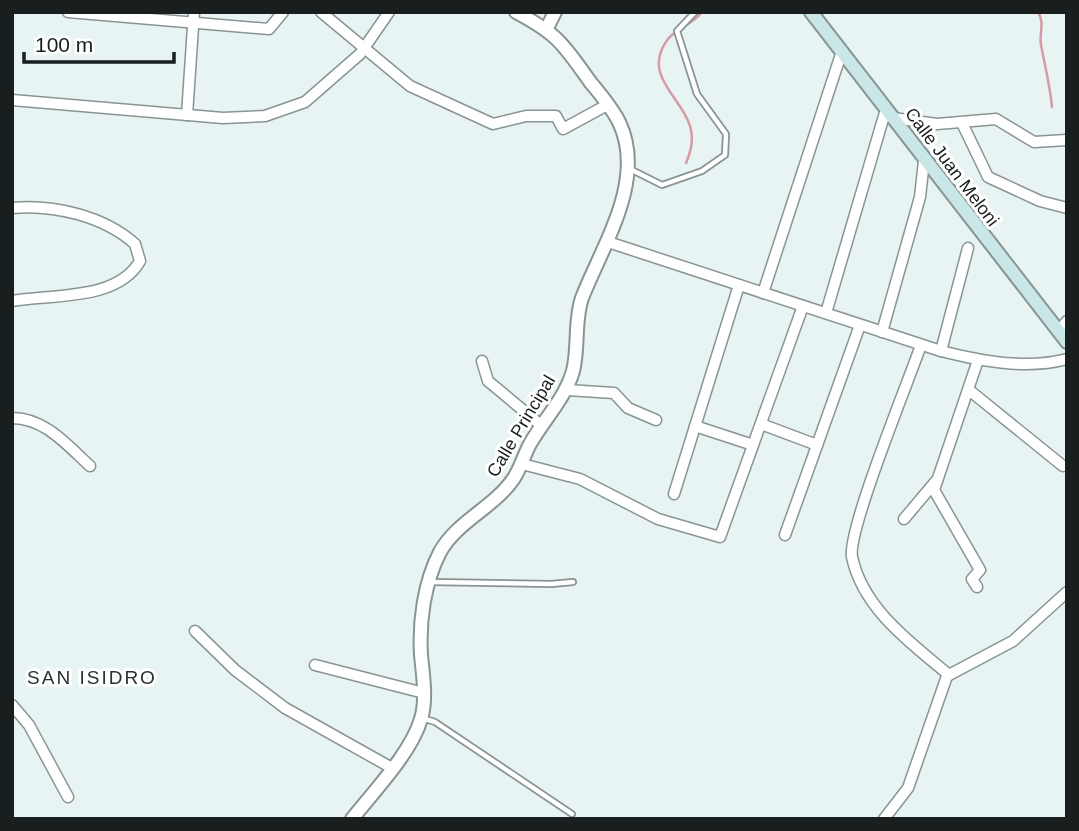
<svg xmlns="http://www.w3.org/2000/svg" width="1079" height="831" font-family="Arial,sans-serif">
  <rect width="100%" height="100%" fill="#e7f4f3"/>
  <g fill="none" stroke-linecap="round" stroke-linejoin="round">
    <!-- stream -->
    <g stroke="#d59ba6" stroke-width="2.5">
      <path d="M1038,12C1045,23 1039,33 1041,45C1045,66 1050,86 1052,107"/>
      <path d="M686,163C691,151 694,140 690,126C681,96 641,75 668,39C677,28 693,24 702,12"/>
    </g>
    <defs>
      <g id="service">
        <path d="M630,169L662,185L702,171L725,155L726,134L697,94L677,31L695,12"/>
        <path d="M430,582L551,584L573,582"/>
        <path d="M422,718L435,722L572,814"/>
      </g>
      <g id="minor">
        <path d="M68,12L269,29L283,12"/>
        <path d="M321,12L410,86L493,124L526,116H556L563,129L607,105"/>
        <path d="M12,100L223,118L265,116L305,102L360,54L389,12"/>
        <path d="M187,115L194,12"/>
        <path d="M893,118L937,124L996,119L1034,142L1067,140"/>
        <path d="M962,123L988,177L1040,201L1067,208"/>
        <path d="M12,208C53,204 104,216 135,244L140,261C117,301 53,294 12,301"/>
        <path d="M608,242L941,351C981,361 1026,370 1067,359"/>
        <path d="M763,293L842,51"/>
        <path d="M826,313L886,109"/>
        <path d="M1058,331L1067,321"/>
        <path d="M882,332L920,197L924,161"/>
        <path d="M921,345C909,380 847,531 852,557C863,609 911,643 949,675"/>
        <path d="M941,351L968,248"/>
        <path d="M482,361L488,381L542,426"/>
        <path d="M567,390L614,393L628,408L656,420"/>
        <path d="M969,390L1063,466"/>
        <path d="M12,418C45,418 67,445 90,466"/>
        <path d="M761,424L817,445"/>
        <path d="M695,426L753,445"/>
        <path d="M522,464L580,479L658,519L720,537L803,306"/>
        <path d="M674,494L739,285"/>
        <path d="M904,519L936,481"/>
        <path d="M785,535L860,325"/>
        <path d="M977,587L972,579L980,570L934,490L978,360"/>
        <path d="M195,631L235,670L285,708L392,768"/>
        <path d="M315,665L424,693"/>
        <path d="M12,705L29,725L68,797"/>
        <path d="M884,819L908,788L947,676L1013,641L1067,592"/>
      </g>
      <g id="tertiary">
        <path d="M547,28L555,12"/>
        <path d="M352,819C374,791 411,753 421,719C427,699 423,676 421,655C419,622 424,583 440,552C457,521 495,507 514,478C521,467 524,455 530,444C544,419 565,399 573,371C579,348 574,321 582,298C602,246 647,180 619,122C612,108 601,95 591,83C563,44 559,35 516,12"/>
      </g>
      <path id="secondary" d="M811,12L1067,342"/>
    </defs>
    <!-- service casing -->
    <use href="#service" stroke="#899494" stroke-width="8"/>
    <!-- minor casing -->
    <use href="#minor" stroke="#899494" stroke-width="13"/>
    <!-- tertiary casing -->
    <use href="#tertiary" stroke="#899494" stroke-width="16"/>
    <!-- secondary casing -->
    <use href="#secondary" stroke="#899494" stroke-width="16"/>
    <!-- service -->
    <use href="#service" stroke="#fff" stroke-width="4.5"/>
    <!-- minor -->
    <use href="#minor" stroke="#fff" stroke-width="10"/>
    <!-- tertiary -->
    <use href="#tertiary" stroke="#fff" stroke-width="12"/>
    <!-- secondary -->
    <use href="#secondary" stroke="#cae7e7" stroke-width="12"/>
  </g>
  <g text-anchor="middle" stroke-width="6" stroke-linejoin="round" paint-order="stroke">
    <!-- street labels -->
    <g font-size="18" fill="#191e1e" stroke="#fff">
      <text transform="translate(952 167) rotate(53)" y="6">Calle Juan Meloni</text>
      <text transform="translate(521 426) rotate(-59)" y="6">Calle Principal</text>
    </g>
    <!-- neighbourhood labels -->
    <g font-size="19" letter-spacing="2" fill="#283231" stroke="#fff">
      <text x="92" y="684">SAN ISIDRO</text>
    </g>
  </g>
  <!-- border -->
  <rect width="1079" height="831" fill="none" stroke="#191e1e" stroke-width="28"/>
  <!-- scale -->
  <path d="M24 52v10h150v-10" fill="none" stroke="#191e1e" stroke-width="3.5"/>
  <text x="35" y="52" font-size="21" fill="#191e1e" stroke="#ffffff" stroke-width="5" paint-order="stroke">100 m</text>
</svg>
